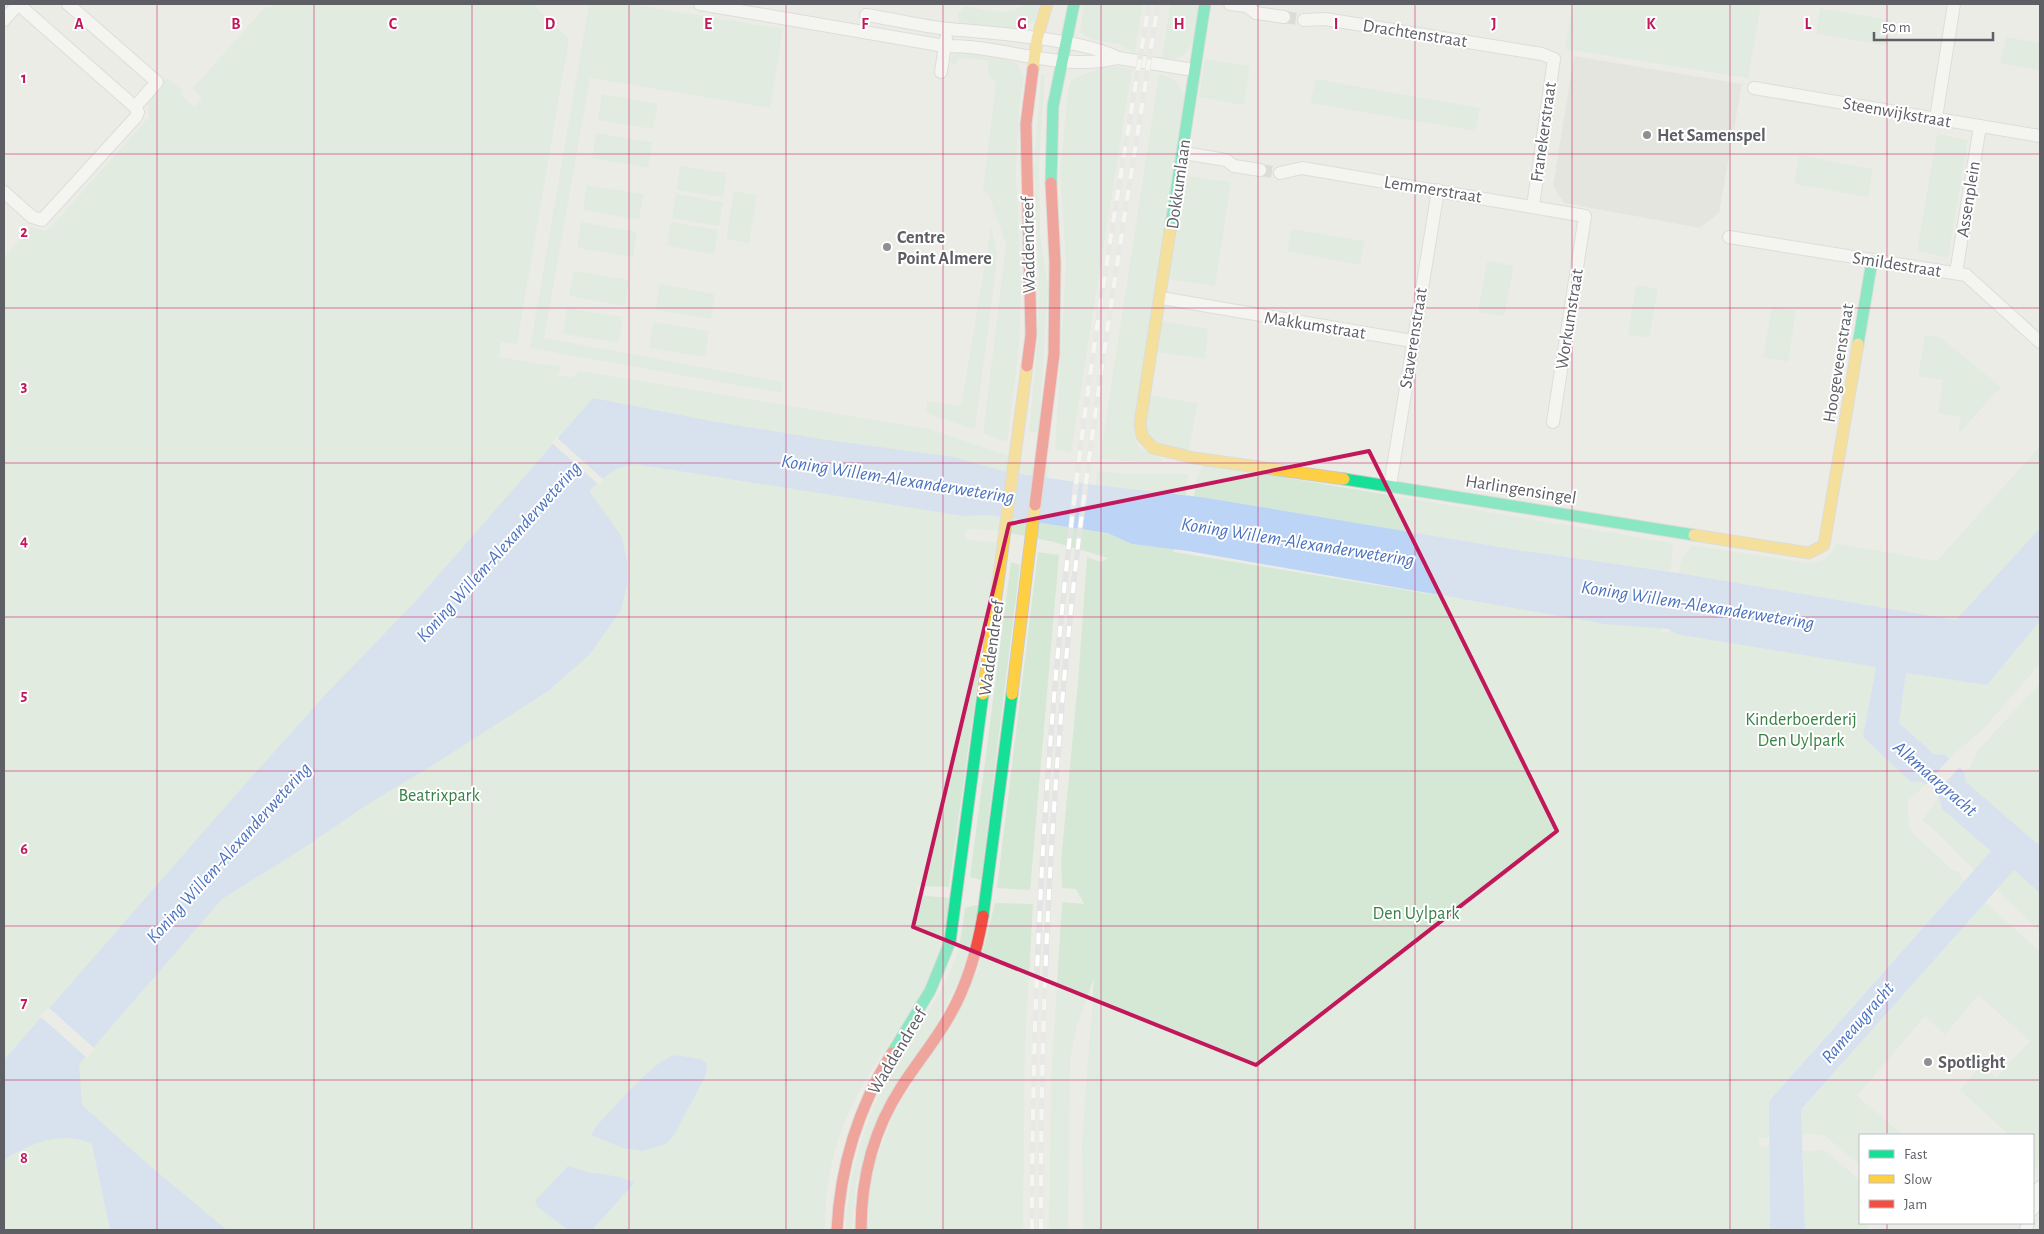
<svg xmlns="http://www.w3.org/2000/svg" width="2044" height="1234" font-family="'Alegreya Sans',sans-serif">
  <rect width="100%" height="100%" fill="#ecece7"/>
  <!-- education -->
  <path fill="#dcdcd5" d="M1574,56L1742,84L1719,213L1700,228L1564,203L1553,186Z"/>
  <!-- green -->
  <g fill="#d5e8d5">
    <path d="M274,4H533L569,39L517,344L501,342L499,357L563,367L557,375L572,378L579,371L930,429L1030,463L1049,465L1048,477L1003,471L968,516L988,515L1081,529L1107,533L1132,544L1174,549V552L1612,624L1661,628V632L1668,633L1669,629L1876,667L1922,782L1926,785L1908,800L1909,829L1952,870L1958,871L1964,881L1769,1100L1770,1137L1759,1138L1760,1147L1769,1146L1770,1230H1083L1082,1142L1094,978L1077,1025L1070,1061L1068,1230H1049L1051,1081L1062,902L1084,904L1076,889L1062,888L1061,861L1078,682L1087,557L1101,562L1108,558L1054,542L995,530L967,529L965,540L997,542L949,887L917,886L916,895L951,898C947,921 943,946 935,968C926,992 902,1024 887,1046C846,1107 825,1156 825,1230H4V258L31,226L43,231L51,227L149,117L147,101L166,78L183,90L180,94L195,107L202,98L192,89L267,5L270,8Z"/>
    <path d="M589,4H630L783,29L770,108L590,78L544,338L783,382L781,393L530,348Z"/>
    <path d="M1025,4H1039C1038,8 1037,15 1035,19C1025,37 976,26 959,24L958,13L966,6C985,9 1009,18 1025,4Z"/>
    <path d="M1084,4H1143L1135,53L1119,44L1093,40L1080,32Z"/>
    <path d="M1170,4H1201C1196,27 1196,65 1162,59Z"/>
    <path d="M1573,4H1761L1748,78L1565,49Z"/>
    <path d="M1820,8L1892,20L1888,46L1816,34Z"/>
    <path d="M2006,37L2040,43V71L2000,63Z"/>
    <path d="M963,52L992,55L1017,63L1024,77L1019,107L1016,170L1021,288L1019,346L1007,443L983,433L1006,245L989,195L983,191L996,83L988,74V60L958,58L954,67L950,59L954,54Z"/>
    <path d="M1205,59L1250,66L1244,105L1199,97Z"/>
    <path d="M1108,66L1132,69L1071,452L1055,450L1066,264L1060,173L1068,89L1072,79Z"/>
    <path d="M1041,74L1045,75L1039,167L1040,233L1048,286L1039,432H1029L1038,336L1039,280L1034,171Z"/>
    <path d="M1159,74C1173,77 1181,83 1184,97L1135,438L1140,448L1163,459L1159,462L1121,461L1100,458Z"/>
    <path d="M1316,79L1480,108L1475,131L1310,103Z"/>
    <path d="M602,94L658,104L653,129L598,120Z"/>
    <path d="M596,133L652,142L648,168L592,158Z"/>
    <path d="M1937,134L1968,140L1948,258L1917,251Z"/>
    <path d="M1799,155L1873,169L1868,197L1794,184Z"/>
    <path d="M680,166L727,173L723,197L676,190Z"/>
    <path d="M1186,176L1231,182L1215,286L1168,279Z"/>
    <path d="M587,185L643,194L639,220L583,210Z"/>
    <path d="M734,191L757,195L749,243L726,239Z"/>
    <path d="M676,194L723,202L719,226L672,218Z"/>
    <path d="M581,222L637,232L633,257L577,248Z"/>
    <path d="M671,222L718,230L714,254L667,246Z"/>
    <path d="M991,226L997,252L995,276L975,430L926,413L927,401L961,406Z"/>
    <path d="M1292,229L1365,241L1360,265L1287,251Z"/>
    <path d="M1487,261L1514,266L1504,316L1478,312Z"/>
    <path d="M574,271L629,280L625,306L569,296Z"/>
    <path d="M660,284L715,294L711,319L655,310Z"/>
    <path d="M1636,285L1658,289L1649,338L1628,335Z"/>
    <path d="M1772,307L1796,310L1788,362L1763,357Z"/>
    <path d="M567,308L623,317L619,343L563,334Z"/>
    <path d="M1162,321L1208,329L1205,359L1156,352Z"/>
    <path d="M653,322L709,331L705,357L649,348Z"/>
    <path d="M1925,335L1940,337L2001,387L1958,434L1961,417L1938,413L1943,380L1918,376Z"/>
    <path d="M1149,395L1198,403L1188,453L1157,445L1145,428Z"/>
    <path d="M2040,446V528L1956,620L1679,573L1682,558L1692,545L1808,563C1822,561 1832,559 1835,543L1937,561Z"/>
    <path d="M1204,464L1673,543L1671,570L1669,571L1518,550L1194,496L1196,479Z"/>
    <path d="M1097,471L1128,474H1187L1188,477L1186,495L1096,485Z"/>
    <path d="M1038,552L1059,555L1030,890L997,888Z"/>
    <path d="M1011,562L1020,565L981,880L970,877Z"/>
    <path d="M2040,621V664L1984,728L1949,759L1945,755L1934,754L1899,723L1906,673L1987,685Z"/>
    <path d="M2040,683V846L1966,782L1964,771L1970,767L1977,751Z"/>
    <path d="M1939,797L1942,809L1992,851L1974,870L1940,835L1922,820Z"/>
    <path d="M2014,870L2040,893V932L1996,889Z"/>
    <path d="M1985,902L2040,952V1151L2036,1170L2033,1171V1135H2009L1960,1090L1981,1065L1996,1078L2030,1041L1978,995L1945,1035L1925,1016L1857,1096L1903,1135H1860V1165L1824,1135L1801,1134V1111Z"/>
    <path d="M995,903L1033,904L1025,1047L1023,1230H867L871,1174L893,1115L978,971Z"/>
    <path d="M976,905L980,908L960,978L856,1183L852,1230H846C848,1167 868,1110 900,1055C919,1022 944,993 956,956C961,941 963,924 965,908Z"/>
    <path d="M1824,1150L1860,1180V1223H1867V1227L1870,1230H1805L1803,1151Z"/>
  </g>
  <!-- water -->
  <g fill="#bcd5f6">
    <path d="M593,398L711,421L827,440L953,457L1003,471L1096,485L1201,497L1518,550L1679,573L1956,620L2040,528V621L1987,685L1906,673L1899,723L1934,754L1945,755L1964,771L1966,782L2040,846V893L2014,870L1801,1110L1805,1230H1770L1769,1101L1991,851L1942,809L1939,797L1926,785L1922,782L1910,781L1863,737L1876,667L1676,634L1669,629L1605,624L1188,551L1132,544L1107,533L1081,529L988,515L964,516L635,464C614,467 604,477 589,491L622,537L627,562V585L621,610L589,655L548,691L436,763L371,802L299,851L222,899L79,1064L82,1105L151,1167L227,1230H110L92,1144C63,1130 30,1143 4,1160V1060L240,790L326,694L415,602Z"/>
    <path d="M674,1055L700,1059L707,1064L706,1075L674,1135L666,1144L643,1151L623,1148L591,1135L597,1125C618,1105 648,1065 674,1055Z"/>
    <path d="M568,1166L587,1172L620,1177L634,1183L592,1230H568L538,1207L535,1201Z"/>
  </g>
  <!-- pier -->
  <g fill="#ecece7">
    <path d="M556,437L604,480L599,485L552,443Z"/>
    <path d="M1951,757L1961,765L1934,796L1924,787Z"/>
    <path d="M48,1007L95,1049L87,1058L40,1016Z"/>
  </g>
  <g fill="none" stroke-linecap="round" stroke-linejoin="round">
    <!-- street-tunnel -->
    <g stroke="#c8c9c6" stroke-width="12" stroke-dasharray="12 6" stroke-linecap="butt">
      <path d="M1284,17L1304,20"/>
      <path d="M1260,170L1280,173"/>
    </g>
    <defs>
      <g id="street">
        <path d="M700,4L945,46C1003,45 1061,72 1118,58"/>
        <path d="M1230,4L1247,6L1256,13L1284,17"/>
        <path d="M866,15C894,19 921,26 949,29C991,33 1085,39 1118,58L1194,70"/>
        <path d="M4,20L18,4L135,107L157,82L68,4"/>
        <path d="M1304,20L1325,19L1542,54L1554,59L1533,206"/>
        <path d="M941,72L946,38"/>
        <path d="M1754,88L2040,136"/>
        <path d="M1936,118L1954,4"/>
        <path d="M1184,153L1226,160L1234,166L1260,170"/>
        <path d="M1280,173L1302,168L1585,216L1553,422"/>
        <path d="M4,192L32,217L42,220L136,117L138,112L135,107"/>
        <path d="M1729,237L1966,275L2040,342"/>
        <path d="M1956,273L1980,126"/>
        <path d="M1161,298L1412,341"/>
        <path d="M1390,486L1438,190"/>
        <path d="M2033,1209L2040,1187"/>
        <path d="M2026,1230L2028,1223"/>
      </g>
      <g id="fast">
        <path d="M1051,183L1053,106L1074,4"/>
        <path d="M1170,231L1205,4"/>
        <path d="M1858,344L1872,261"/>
        <path d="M1344,479L1694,535"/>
        <path d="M983,916L1012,694"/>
        <path d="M892,1053L930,991L950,942L983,694"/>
      </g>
      <g id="slow">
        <path d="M1033,69L1037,39L1047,4"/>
        <path d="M1170,231L1140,423L1142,436L1153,448L1194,458L1344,479"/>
        <path d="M1694,535L1809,553L1824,545L1858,344"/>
        <path d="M983,694L1027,366"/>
        <path d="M1012,694L1035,505"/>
      </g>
      <g id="jam">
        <path d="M1027,366L1031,335L1026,124L1033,69"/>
        <path d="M1035,505L1054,354L1055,262L1051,183"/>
        <path d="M837,1230C840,1166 858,1108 892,1053"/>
        <path d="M861,1230C861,1178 873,1130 902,1086C918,1061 937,1039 951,1013C968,983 977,950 983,916"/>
      </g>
    </defs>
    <!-- street casing -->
    <use href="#street" stroke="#c9c9c7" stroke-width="14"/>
    <!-- fast casing -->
    <use href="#fast" stroke="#c9c9c8" stroke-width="13"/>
    <!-- slow casing -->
    <use href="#slow" stroke="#c9c9c8" stroke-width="13"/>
    <!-- jam casing -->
    <use href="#jam" stroke="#c9c9c8" stroke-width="13"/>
    <!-- street -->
    <use href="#street" stroke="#fcfcfb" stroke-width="12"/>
    <!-- fast -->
    <use href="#fast" stroke="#16e098" stroke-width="11"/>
    <!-- slow -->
    <use href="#slow" stroke="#ffcf43" stroke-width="11"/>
    <!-- jam -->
    <use href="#jam" stroke="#f24e42" stroke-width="11"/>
    <defs>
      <g id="rail">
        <path d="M1032,1230C1032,978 1046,726 1077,476C1096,318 1123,161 1149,4"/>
        <path d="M1041,1230C1040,999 1052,767 1079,537C1101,359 1130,181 1158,4"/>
      </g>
    </defs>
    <!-- rail casing -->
    <use href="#rail" stroke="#e3e4e3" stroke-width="5.5"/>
    <!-- rail -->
    <use href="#rail" stroke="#fff" stroke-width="4" stroke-dasharray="11" stroke-linecap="butt"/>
  </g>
  <!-- marked area -->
  <path d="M0 0H2044V1234H0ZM1369,451L1557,831L1256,1065L913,927L1009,524Z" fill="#ecece7" fill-opacity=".55" fill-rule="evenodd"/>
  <path fill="none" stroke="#c2185b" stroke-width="4" stroke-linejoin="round" d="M1369,451L1557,831L1256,1065L913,927L1009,524Z"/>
  <!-- grid -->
  <path fill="none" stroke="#c2185b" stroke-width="1" stroke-opacity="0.55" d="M157,4V1230M314,4V1230M472,4V1230M629,4V1230M786,4V1230M943,4V1230M1101,4V1230M1258,4V1230M1415,4V1230M1572,4V1230M1730,4V1230M1887,4V1135M4,154H2040M4,308H2040M4,463H2040M4,617H2040M4,771H2040M4,926H2040M4,1080H2040M1887,1223V1230"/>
  <!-- markers -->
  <g fill="#8f9092" stroke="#fff" stroke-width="2">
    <circle cx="1647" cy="135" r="5"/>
    <circle cx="887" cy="247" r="5"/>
    <circle cx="1928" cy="1062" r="5"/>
  </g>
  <g text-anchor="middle" stroke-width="4" stroke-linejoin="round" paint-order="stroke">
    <!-- street labels -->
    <g font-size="18" fill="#5d5f65" stroke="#fff">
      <text transform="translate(1415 33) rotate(9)" y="6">Drachtenstraat</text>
      <text transform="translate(1897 112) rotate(10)" y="6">Steenwijkstraat</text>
      <text transform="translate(1543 132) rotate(-82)" y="6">Franekerstraat</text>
      <text transform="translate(1178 184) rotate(-82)" y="6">Dokkumlaan</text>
      <text transform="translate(1433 189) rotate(9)" y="6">Lemmerstraat</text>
      <text transform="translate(1968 199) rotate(-81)" y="6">Assenplein</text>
      <text transform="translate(1028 245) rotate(-91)" y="6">Waddendreef</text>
      <text transform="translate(1897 264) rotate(9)" y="6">Smildestraat</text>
      <text transform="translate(1569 319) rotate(-81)" y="6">Workumstraat</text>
      <text transform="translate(1315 325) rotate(9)" y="6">Makkumstraat</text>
      <text transform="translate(1413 338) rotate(-81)" y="6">Staverenstraat</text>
      <text transform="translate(1838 363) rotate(-81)" y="6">Hoogeveenstraat</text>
      <text transform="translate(1521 489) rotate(9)" y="6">Harlingensingel</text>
      <text transform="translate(991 648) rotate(-82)" y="6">Waddendreef</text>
      <text transform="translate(897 1051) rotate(-59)" y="6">Waddendreef</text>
    </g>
    <!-- poi labels -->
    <g font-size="18" font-weight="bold" fill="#5d5f65" stroke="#fff" text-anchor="start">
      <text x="1657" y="141">Het Samenspel</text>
      <text x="897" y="243">Centre<tspan x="897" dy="21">Point Almere</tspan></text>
      <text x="1938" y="1068">Spotlight</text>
    </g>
    <!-- park labels -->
    <g font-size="18" fill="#388145" stroke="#fff">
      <text x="1801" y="725">Kinderboerderij<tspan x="1801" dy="21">Den Uylpark</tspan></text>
      <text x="439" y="801">Beatrixpark</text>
      <text x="1416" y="919">Den Uylpark</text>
    </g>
    <!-- water labels -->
    <g font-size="19" font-style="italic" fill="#4b72bf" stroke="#fff">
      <text transform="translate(898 478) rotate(9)" y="7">Koning Willem-Alexanderwetering</text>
      <text transform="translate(1298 541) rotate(9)" y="7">Koning Willem-Alexanderwetering</text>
      <text transform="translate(498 551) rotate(-48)" y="7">Koning Willem-Alexanderwetering</text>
      <text transform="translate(1698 604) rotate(9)" y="7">Koning Willem-Alexanderwetering</text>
      <text transform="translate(1936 778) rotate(41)" y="7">Alkmaargracht</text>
      <text transform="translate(228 852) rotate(-48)" y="7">Koning Willem-Alexanderwetering</text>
      <text transform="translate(1857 1022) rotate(-49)" y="7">Rameaugracht</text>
    </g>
  </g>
  <g font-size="16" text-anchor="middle" font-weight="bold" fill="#c2185b" stroke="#fff" stroke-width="4" stroke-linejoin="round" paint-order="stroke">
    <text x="79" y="29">A</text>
    <text x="236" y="29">B</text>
    <text x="393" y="29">C</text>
    <text x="550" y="29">D</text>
    <text x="708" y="29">E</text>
    <text x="865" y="29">F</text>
    <text x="1022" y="29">G</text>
    <text x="1179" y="29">H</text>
    <text x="1336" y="29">I</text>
    <text x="1494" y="29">J</text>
    <text x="1651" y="29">K</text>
    <text x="1808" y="29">L</text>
    <text x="24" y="83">1</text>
    <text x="24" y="237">2</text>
    <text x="24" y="391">3</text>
    <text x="24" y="546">4</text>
    <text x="24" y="700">5</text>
    <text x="24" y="854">6</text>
    <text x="24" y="1008">7</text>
    <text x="24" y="1163">8</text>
  </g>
  <!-- border -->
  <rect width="2044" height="1234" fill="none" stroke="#5d5f65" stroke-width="10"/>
  <!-- legend -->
  <rect x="1859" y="1134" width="175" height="90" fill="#ffffff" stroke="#bebfc1"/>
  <rect x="1869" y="1150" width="25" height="8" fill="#16e098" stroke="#bebfc1"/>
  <text x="1904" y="1159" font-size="15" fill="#5d5f65">Fast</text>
  <rect x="1869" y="1175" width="25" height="8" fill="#ffcf43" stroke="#bebfc1"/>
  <text x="1904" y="1184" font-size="15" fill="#5d5f65">Slow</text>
  <rect x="1869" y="1200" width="25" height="8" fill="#f24e42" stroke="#bebfc1"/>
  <text x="1904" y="1209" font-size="15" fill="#5d5f65">Jam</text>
  <!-- scale -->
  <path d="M1874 32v8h119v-8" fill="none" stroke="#5d5f65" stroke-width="2.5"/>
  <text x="1882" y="32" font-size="15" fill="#5d5f65" stroke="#ffffff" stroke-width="4" paint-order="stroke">50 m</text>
</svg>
